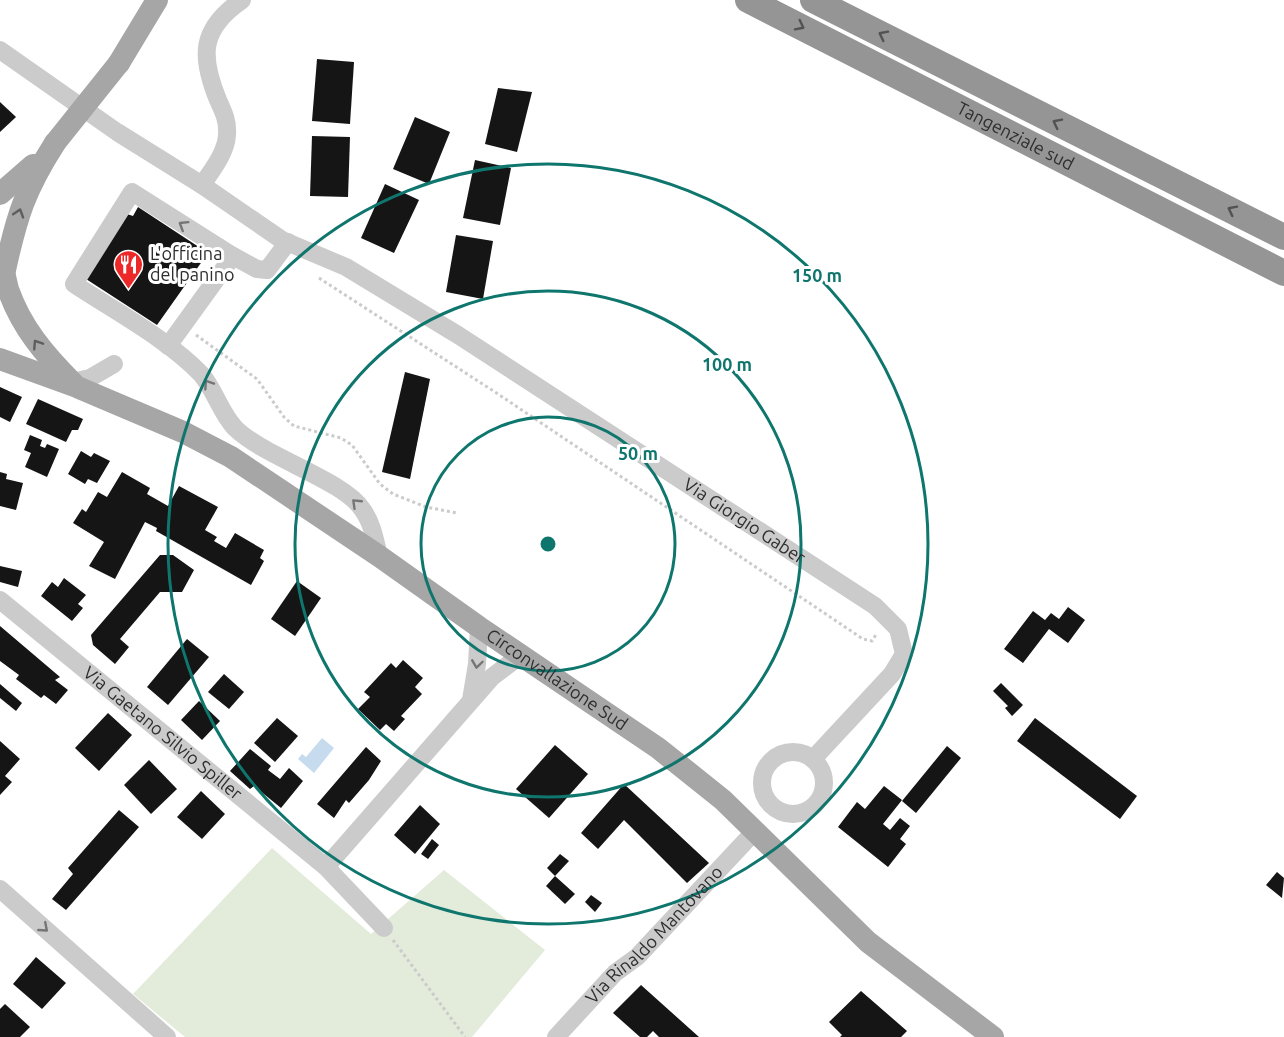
<svg xmlns="http://www.w3.org/2000/svg" width="1284" height="1037" font-family="Ubuntu,sans-serif">
  <rect width="100%" height="100%" fill="#fff"/>
  <!-- green -->
  <path fill="#e3ecdb" d="M272,848L371,934L444,870L545,950L472,1037H185L133,994Z"/>
  <!-- water -->
  <path fill="#c6dbed" d="M322,738L334,748L314,773L298,759L302,754L306,757Z"/>
  <!-- building -->
  <g fill="#151515">
    <path d="M317,59L354,62L350,124L312,121Z"/>
    <path d="M498,88L532,92L517,152L485,144Z"/>
    <path d="M0,102L16,117L0,132Z"/>
    <path d="M415,117L450,132L429,184L393,169Z"/>
    <path d="M312,136L350,137L348,197L310,196Z"/>
    <path d="M475,160L511,168L500,225L463,218Z"/>
    <path d="M385,184L419,200L394,253L361,238Z"/>
    <path d="M138,207L208,253L157,325L86,279L127,214L133,216Z"/>
    <path d="M456,235L493,241L483,299L446,292Z"/>
    <path d="M405,372L430,379L410,479L382,472Z"/>
    <path d="M0,387L22,397L10,422L0,417Z"/>
    <path d="M38,399L83,419L78,430H72L66,442L26,424Z"/>
    <path d="M30,435L42,440L40,446L45,448L47,444L59,449L47,477L25,467L31,453L24,450Z"/>
    <path d="M81,451L91,457L94,453L110,461L97,483L88,479L85,484L68,474Z"/>
    <path d="M0,472L7,474L6,479L23,483L16,510L0,506Z"/>
    <path d="M122,472L150,488L147,494L168,506L179,486L218,507L205,530L217,537L214,541L226,548L235,533L264,550L260,558L264,561L251,585L156,531L157,528L145,522L115,579L89,566L104,542L73,523L82,509L86,512L98,492L107,497Z"/>
    <path d="M160,555H173L194,570L182,592H160L120,639L129,647L115,664L93,645L91,635Z"/>
    <path d="M0,566L22,571L18,587L0,582Z"/>
    <path d="M64,578L86,595L78,604L83,608L72,621L41,596L52,582L58,587Z"/>
    <path d="M297,581L321,598L295,636L271,619Z"/>
    <path d="M1068,607L1085,620L1068,643L1049,629L1023,663L1004,649L1033,611L1045,620L1051,613L1059,619Z"/>
    <path d="M0,626L60,677L55,680L68,690L56,704L44,695L41,698L16,679L19,675L0,661Z"/>
    <path d="M187,639L209,657L168,705L147,687Z"/>
    <path d="M403,660L423,678L415,687L422,694L401,716L405,719L394,731L386,724L380,730L358,709L370,697L364,692L391,663L396,668Z"/>
    <path d="M224,674L244,692L229,709L208,692Z"/>
    <path d="M1001,683L1023,705L1012,716L1005,708L1008,706L993,691Z"/>
    <path d="M0,684L22,703L16,711L0,698Z"/>
    <path d="M199,701L220,721L202,740L181,720Z"/>
    <path d="M108,713L132,735L99,771L75,748Z"/>
    <path d="M277,718L298,736L275,762L254,743Z"/>
    <path d="M1035,718L1137,796L1120,819L1017,741Z"/>
    <path d="M0,741L20,759L5,776L12,782L0,795Z"/>
    <path d="M555,745L588,774L549,818L516,789Z"/>
    <path d="M947,746L961,758L916,813L902,801Z"/>
    <path d="M366,747L381,761L369,780L349,803L346,800L334,818L317,804Z"/>
    <path d="M250,749L271,766L268,770L280,779L289,768L303,781L281,808L254,786L250,789L230,771Z"/>
    <path d="M149,760L177,789L151,814L124,785Z"/>
    <path d="M624,784L709,863L687,883L624,820L598,849L581,833Z"/>
    <path d="M884,786L902,800L883,824L890,830L900,818L910,826L900,839L906,844L888,867L838,827L857,802L865,809Z"/>
    <path d="M201,791L225,814L202,839L177,817Z"/>
    <path d="M420,805L440,824L415,854L394,835Z"/>
    <path d="M119,810L139,827L66,910L52,899L73,874L68,868Z"/>
    <path d="M432,839L439,845L428,859L421,854Z"/>
    <path d="M560,854L569,861L555,876L547,868Z"/>
    <path d="M1277,872L1284,878L1282,898L1266,885Z"/>
    <path d="M555,876L575,894L565,904L546,886Z"/>
    <path d="M591,895L602,903L595,912L585,902Z"/>
    <path d="M36,957L66,983L42,1009L13,984Z"/>
    <path d="M641,985L699,1037H659L653,1031L647,1037H640L613,1013Z"/>
    <path d="M861,991L907,1031L901,1037H840L842,1035L829,1022Z"/>
    <path d="M5,1004L30,1027L20,1037H0V1009Z"/>
  </g>
  <g fill="none" stroke-linecap="round" stroke-linejoin="round">
    <!-- path -->
    <g stroke="#cbcbcb" stroke-width="3" stroke-dasharray="3 3" stroke-linecap="butt">
      <path d="M319,278L498,394L863,639L872,641L877,633"/>
      <path d="M196,335L257,379L284,417L294,426L341,438L352,445L380,484L393,494L426,507L457,513"/>
      <path d="M393,940L465,1037"/>
    </g>
    <!-- minor -->
    <g stroke="#cbcbcb" stroke-width="18">
      <path id="s1" d="M0,50L117,132L202,185L282,240L346,267L458,335L875,606L898,629L904,654L892,674L813,759"/>
      <path d="M202,185C212,170 226,153 227,135C228,121 224,113 218,100C200,56 200,29 242,0"/>
      <path d="M233,256L132,192L74,284C113,310 169,340 201,374C215,390 220,412 235,428C264,457 343,480 362,509C372,522 375,540 379,556"/>
      <path d="M168,346L233,256L257,269L267,270L288,242"/>
      <path d="M72,382L90,378L114,364"/>
      <path id="s2" d="M0,600L326,867L384,928"/>
      <path d="M471,700L477,664L479,627"/>
      <circle cx="793" cy="783" r="31"/>
      <path d="M326,867L492,677L521,655"/>
      <path d="M0,889L167,1037"/>
      <path id="s3" d="M556,1037L615,973L637,957L755,831"/>
    </g>
    <!-- major -->
    <g stroke="#a6a6a6" stroke-width="22">
      <path d="M119,63L157,0"/>
      <path d="M0,194L33,165"/>
      <path d="M0,257C4,268 5,278 8,289C21,327 45,355 73,383"/>
      <path d="M5,270C17,215 25,190 55,143"/>
      <path id="s4" d="M0,359L77,387L183,432L231,457L379,556L479,627L658,748L723,800L868,942L993,1037"/>
    </g>
    <!-- highway -->
    <g stroke="#959595" stroke-width="26">
      <path id="s5" d="M748,0L1284,273"/>
      <path d="M813,0L1284,237"/>
    </g>
    <!-- major-bridge -->
    <path stroke="#a6a6a6" stroke-width="22" d="M55,143L119,63"/>
  </g>
  <!-- one-way arrows -->
  <defs><path id="oneway-chevron" d="M-2-3.5L2.5 0L-2 3.5" fill="none" stroke-width="1.6" stroke-linecap="round" stroke-linejoin="round" transform="scale(1.5)"/></defs>
  <g stroke="#525252">
    <use href="#oneway-chevron" transform="translate(800 26) rotate(27)"/>
    <use href="#oneway-chevron" transform="translate(883 35) rotate(-153)"/>
    <use href="#oneway-chevron" transform="translate(1057 123) rotate(-153)"/>
    <use href="#oneway-chevron" transform="translate(1232 210) rotate(-153)"/>
  </g>
  <g stroke="#5e5e5e">
    <use href="#oneway-chevron" transform="translate(19 213) rotate(-72)"/>
    <use href="#oneway-chevron" transform="translate(37 344) rotate(-123)"/>
  </g>
  <g stroke="#757575">
    <use href="#oneway-chevron" transform="translate(183 225) rotate(-148)"/>
    <use href="#oneway-chevron" transform="translate(208 384) rotate(-124)"/>
    <use href="#oneway-chevron" transform="translate(356 503) rotate(-136)"/>
    <use href="#oneway-chevron" transform="translate(477 664) rotate(98)"/>
    <use href="#oneway-chevron" transform="translate(44 928) rotate(41)"/>
  </g>
  <!-- distance rings -->
  <g fill="none" stroke="#0f766e" stroke-width="3">
    <circle cx="548" cy="544" r="127"/>
    <circle cx="548" cy="544" r="253"/>
    <circle cx="548" cy="544" r="380"/>
  </g>
  <!-- icons -->
  <defs>
    <symbol id="restaurant-pin" viewBox="-11 -11 22 30"><path d="M0 17L-7.5 6A9.5 9.5 0 1 1 7.5 6Z" fill="#ed2829" stroke="#fff"/><path d="M-5-6h1v4h1v-4h1v4h1v-4h1v5L-1.5 .5V6h-2V.5L-5-1ZM5-6V6H3V1.5H1.5Q1.5-4 5-6Z" fill="#fff"/></symbol>
  </defs>
  <g fill-rule="evenodd">
    <use href="#restaurant-pin" x="112" y="248" width="33" height="45"/>
  </g>
  <g text-anchor="middle" stroke-width="6" stroke-linejoin="round" paint-order="stroke">
    <!-- street labels -->
    <g font-size="18" fill="#2e2e2e" stroke="#fff">
      <text dy="6" stroke="none"><textPath href="#s5" startOffset="300">Tangenziale sud</textPath></text>
      <text dy="6" stroke="none"><textPath href="#s1" startOffset="882">Via Giorgio Gaber</textPath></text>
      <text dy="6" stroke="none"><textPath href="#s4" startOffset="646">Circonvallazione Sud</textPath></text>
      <text dy="6" stroke="none"><textPath href="#s2" startOffset="210">Via Gaetano Silvio Spiller</textPath></text>
      <text dy="6" stroke="none"><textPath href="#s3" startOffset="142">Via Rinaldo Mantovano</textPath></text>
    </g>
    <!-- poi labels -->
    <g font-size="18" fill="#2e2e2e" stroke="#fff" text-anchor="start">
      <text x="150" y="260">L'officina<tspan x="150" dy="21">del panino</tspan></text>
    </g>
  </g>
  <circle cx="548" cy="544" r="9" fill="#0f766e" stroke="#fff" stroke-width="3"/>
  <g font-size="18" text-anchor="middle" font-weight="bold" fill="#0f766e" stroke="#fff" stroke-width="6" stroke-linejoin="round" paint-order="stroke">
    <text x="817" y="282">150 m</text>
    <text x="727" y="371">100 m</text>
    <text x="638" y="460">50 m</text>
  </g>
</svg>
